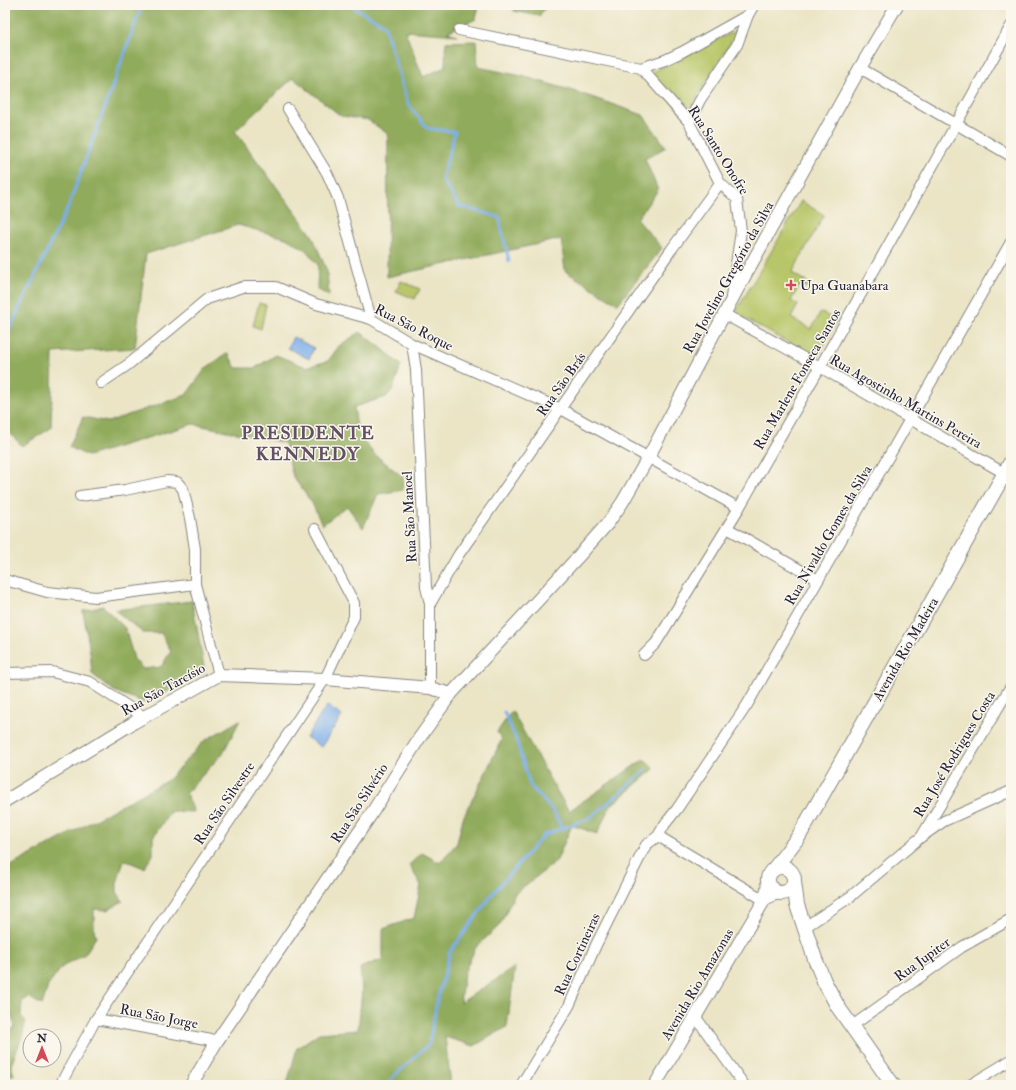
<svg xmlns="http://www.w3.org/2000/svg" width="1016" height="1090" font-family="'IM FELL Double Pica',serif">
  <rect width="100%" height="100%" fill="#fbf7ec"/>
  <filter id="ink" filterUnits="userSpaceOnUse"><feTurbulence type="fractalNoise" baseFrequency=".025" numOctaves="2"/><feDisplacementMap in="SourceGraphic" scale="8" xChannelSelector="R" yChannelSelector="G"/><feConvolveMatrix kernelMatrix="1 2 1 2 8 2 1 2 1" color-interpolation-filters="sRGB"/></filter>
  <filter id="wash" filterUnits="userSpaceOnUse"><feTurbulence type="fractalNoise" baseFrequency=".012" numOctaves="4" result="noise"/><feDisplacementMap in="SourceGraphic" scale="16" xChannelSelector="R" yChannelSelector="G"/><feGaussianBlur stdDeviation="0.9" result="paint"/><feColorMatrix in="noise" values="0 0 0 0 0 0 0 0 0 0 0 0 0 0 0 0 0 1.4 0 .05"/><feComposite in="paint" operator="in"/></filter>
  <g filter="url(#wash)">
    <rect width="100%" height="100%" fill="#ebe5c6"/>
    <!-- green -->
    <g fill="#b7c668" stroke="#6c7452">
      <path d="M739,29L685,117L646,75Z"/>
      <path d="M801,201L824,215L792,273L810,284L809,287L799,286L791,301L798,305L791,318L811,329L821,312L837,321L816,358L735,313Z"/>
      <path d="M401,281L420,289L415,299L396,291Z"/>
      <path d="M259,303L266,305L261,329L253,326Z"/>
    </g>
    <!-- forest -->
    <g fill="#91ab5c" stroke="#5a664c">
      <path d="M5,5H479L476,19L447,32L457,35L405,31L423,77L445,67L446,42L476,41L478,67L522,76L577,92L643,115L666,147L645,159L658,190L637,219L662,248L618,304L565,271L561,239L387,277L388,134L368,120L341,116L293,78L235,131L312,235L327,271L329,296L317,289L318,265L306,250L286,238L238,225L146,254L135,348L53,353L51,428L22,446L7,430L5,434Z"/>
      <path d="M514,5H547L539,16L514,11Z"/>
      <path d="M360,332L379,346L401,365L393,389L386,397L354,407L358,434L374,454L403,477V490L378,494L363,528L347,506L322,525L312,503L293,477L285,443L193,424L88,456L69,447L83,417L108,422L186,395L206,368L228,353L236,368H255L276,355L306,367L328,361L340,345Z"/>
      <path d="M192,601L205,672L145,703L114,691L92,674L90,652L83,611L103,606L125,628L134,659L143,669L161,667L171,651L161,633H143L115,610Z"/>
      <path d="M512,711L552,783L569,811L644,759L655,768L610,806L597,834L572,825L556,862L515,893L500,925L476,947L464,973L460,1003L515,967L507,1027L474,1046L445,1037L451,1085H249L251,1084H287L297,1048L319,1033L358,1030L362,991L360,968L383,959V929L414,918L421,885L409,865L422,853L440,863L457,843L463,818L478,788L502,739L497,732Z"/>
      <path d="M240,720L223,753L186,793L194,812L171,811L153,837V855L144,868L124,860L117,883V892L123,901L107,910L94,909V930L96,937L85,954L62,967L48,986L42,1005L28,997L22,1001L21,1016L26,1021L21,1040L11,1065L14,1075H5V1038L15,1026L10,1011L5,1010V869L168,780L204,741Z"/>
    </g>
    <!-- water -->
    <g fill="#7dafe9" stroke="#506892">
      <path d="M293,337L314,348L309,359L288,348Z"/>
      <path d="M327,706L342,716L321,747L306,737Z"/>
    </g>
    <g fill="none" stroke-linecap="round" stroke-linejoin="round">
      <!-- stream -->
      <g stroke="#7dafe9" stroke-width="3">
        <path d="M349,5L384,24L408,104L427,128L455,132L442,179L459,206L499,217L509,261"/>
        <path d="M5,338L69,205L141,8L149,5"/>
        <path d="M504,712L515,736L530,785L553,811L562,828"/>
        <path d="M387,1085L390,1080L429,1044L437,1001L450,952L494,892L544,835L588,819L612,800L645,770"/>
      </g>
    </g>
  </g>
  <g filter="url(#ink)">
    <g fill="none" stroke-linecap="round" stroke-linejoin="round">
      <defs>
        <g id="minor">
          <path d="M459,30L641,68L689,122L720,183L737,199L741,231L731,297"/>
          <path d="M641,68L665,60L682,52L748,15"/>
          <path d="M860,68L1011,156"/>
          <path d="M288,109L327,173L338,198L371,319"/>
          <path d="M689,122L700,100L737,45L748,15L754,5"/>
          <path d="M724,314L820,367L1011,477"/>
          <path d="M412,344L416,370L426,587L430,604V688"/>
          <path d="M101,383L129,364L207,299L243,287H276L316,304L371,319L412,344L561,409L739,508"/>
          <path d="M80,496L125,490L167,481L177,482L183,489L190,518L195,549V584"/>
          <path d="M727,528L818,580"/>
          <path d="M5,580L47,592L96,597L195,584L219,675"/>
          <path d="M430,604L459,554L671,250L720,183"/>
          <path d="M644,655L656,643L739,508L820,367L1011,26"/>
          <path d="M5,673L52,672L90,682L144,717"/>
          <path d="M923,834L1011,686"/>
          <path d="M658,836L764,900"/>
          <path d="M805,927L850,897L921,837L944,821L1011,791"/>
          <path d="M695,1016L744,1085"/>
          <path d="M96,1019L217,1041"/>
          <path d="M852,1026L962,947L1011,919"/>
          <path d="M60,1085L96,1019L325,679L354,617V603L315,529"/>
          <path d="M521,1085L569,1006L596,945L646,845L658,836L665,824L677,809L747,705L1011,242"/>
          <path d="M970,1085L1011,1060"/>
        </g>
        <g id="tertiary">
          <path d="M5,801L133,723L219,675L325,679L430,688L451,694"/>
          <path d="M765,899L772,895L779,893"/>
          <path d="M191,1085L217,1041L370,816L418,740L451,694L577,558L608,523L622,503L648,458L737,290L860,68L897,5"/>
          <path d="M655,1085L765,899L768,884"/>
        </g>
        <g id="secondary">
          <circle cx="781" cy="880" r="13"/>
          <path d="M774,869L799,836L1011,462"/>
          <path d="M794,882L797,905L815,959L824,981L838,1007L893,1085"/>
        </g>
      </defs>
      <!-- minor casing -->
      <use href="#minor" stroke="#868480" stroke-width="12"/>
      <!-- tertiary casing -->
      <use href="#tertiary" stroke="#868480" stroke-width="14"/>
      <!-- secondary casing -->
      <use href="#secondary" stroke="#868480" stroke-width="16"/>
      <!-- minor -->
      <use href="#minor" stroke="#fff" stroke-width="10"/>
      <!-- tertiary -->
      <use href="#tertiary" stroke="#fff" stroke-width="12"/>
      <!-- secondary -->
      <use href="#secondary" stroke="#fff" stroke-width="14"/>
    </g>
  </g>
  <!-- markers -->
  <path fill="#d1495b" stroke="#fbf7ec" stroke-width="1.5" d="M789 279h4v4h4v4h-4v4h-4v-4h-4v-4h4z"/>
  <g text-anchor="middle" stroke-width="3" stroke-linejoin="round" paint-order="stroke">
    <!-- street labels -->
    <g font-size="14" fill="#22223b" stroke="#fbf7ec">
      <text transform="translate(719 150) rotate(58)" y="5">Rua Santo Onofre</text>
      <text transform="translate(728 277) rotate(-61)" y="5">Rua Jovelino Gregório da Silva</text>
      <text transform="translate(414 327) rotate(27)" y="5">Rua São Roque</text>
      <text transform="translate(797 379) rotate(-60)" y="5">Rua Marlene Fonseca Santos</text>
      <text transform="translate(561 384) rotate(-55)" y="5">Rua São Brás</text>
      <text transform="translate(906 401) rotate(30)" y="5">Rua Agostinho Martins Pereira</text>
      <text transform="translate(409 517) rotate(-93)" y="5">Rua São Manoel</text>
      <text transform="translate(828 535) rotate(-60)" y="5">Rua Nivaldo Gomes da Silva</text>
      <text transform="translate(905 649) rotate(-60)" y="5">Avenida Rio Madeira</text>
      <text transform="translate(163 689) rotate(-29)" y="5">Rua São Tarcísio</text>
      <text transform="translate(954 754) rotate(-59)" y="5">Rua José Rodrigues Costa</text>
      <text transform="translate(224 803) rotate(-56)" y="5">Rua São Silvestre</text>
      <text transform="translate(359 803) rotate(-57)" y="5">Rua São Silvério</text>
      <text transform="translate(577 954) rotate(-65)" y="5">Rua Cortineiras</text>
      <text transform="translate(922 959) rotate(-36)" y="5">Rua Jupiter</text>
      <text transform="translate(697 984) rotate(-59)" y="5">Avenida Rio Amazonas</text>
      <text transform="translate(159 1016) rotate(11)" y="5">Rua São Jorge</text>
    </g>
    <!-- poi labels -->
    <g font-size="14" fill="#22223b" stroke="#fbf7ec" text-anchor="start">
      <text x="800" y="290">Upa Guanabara</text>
    </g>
    <!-- district labels -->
    <g font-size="18" font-weight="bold" letter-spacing="1" fill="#635066" stroke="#fbf7ec">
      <text x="308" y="439">PRESIDENTE<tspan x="308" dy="21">KENNEDY</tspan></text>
    </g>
  </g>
  <!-- margin -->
  <rect width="1016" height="1090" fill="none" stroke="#fbf7ec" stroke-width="20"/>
  <!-- north arrow -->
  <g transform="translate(42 1048)"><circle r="19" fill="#fbf7ec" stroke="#a4a2a5"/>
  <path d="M0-3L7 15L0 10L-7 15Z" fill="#d1495b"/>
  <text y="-6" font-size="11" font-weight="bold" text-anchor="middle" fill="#22223b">N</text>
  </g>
</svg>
